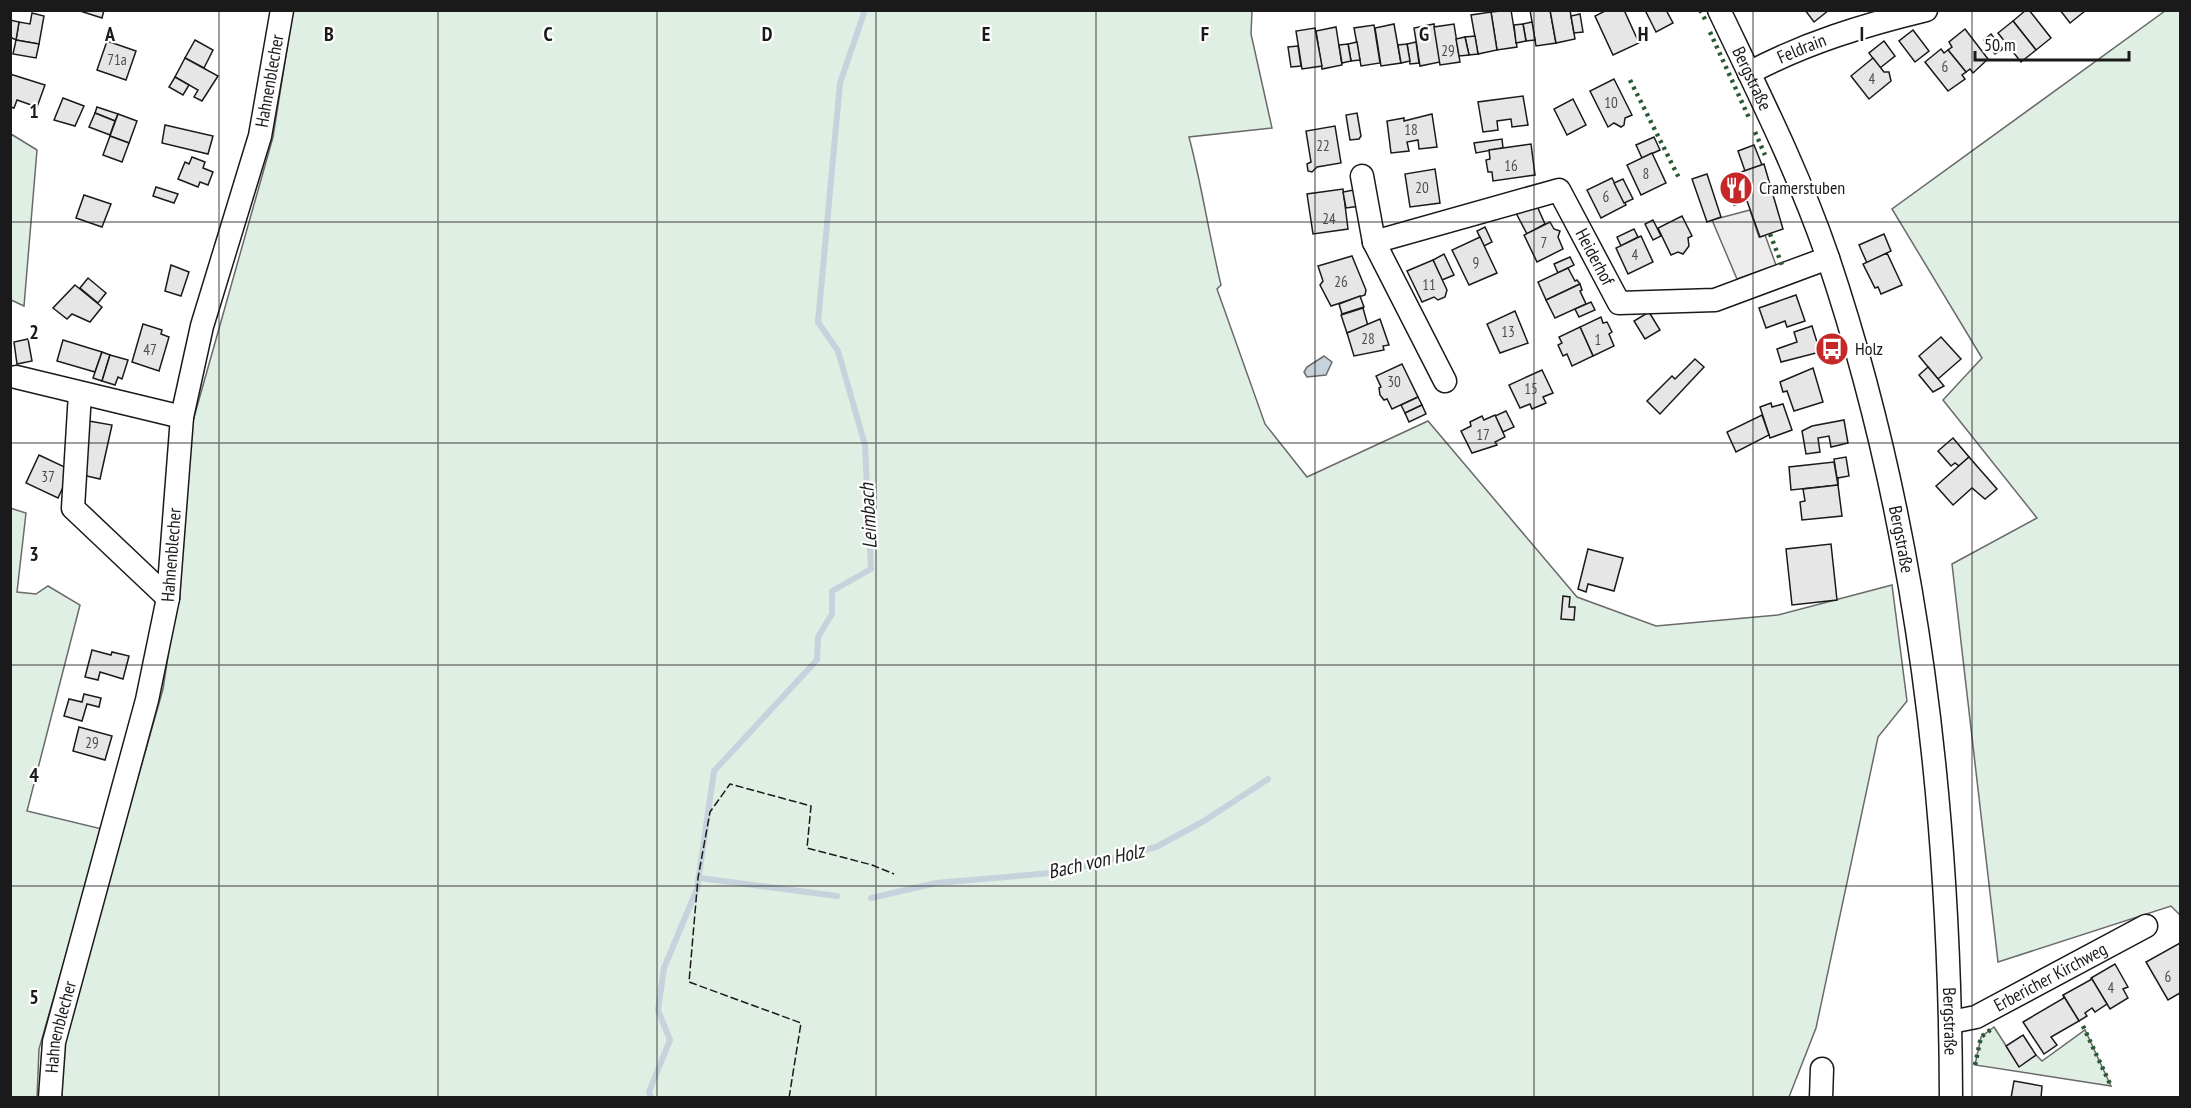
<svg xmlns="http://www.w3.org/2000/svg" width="2191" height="1108" font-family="'PT Sans Narrow',sans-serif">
  <rect width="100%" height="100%" fill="#fff"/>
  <!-- green -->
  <g fill="#e0efe3" stroke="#6a6a6a" stroke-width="1.5">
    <path d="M293,11H1252L1251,34L1272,128L1189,137C1202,186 1209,235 1221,285L1217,289L1265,424L1307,477L1428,421L1577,597L1656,626L1778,615L1892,585L1907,701L1878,737L1816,1028L1789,1097L62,1098L63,1042L163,689L180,576L189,435L273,137Z"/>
    <path d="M2165,11H2180V915L2171,906L1998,962L1952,564L2037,518L1943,400L1982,358L1892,209Z"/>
    <path d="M11,134L37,150L24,306L11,300Z"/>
    <path d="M10,508L26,513L17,592L36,594L48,586L80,605L27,811L102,829L39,1049L37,1098L10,1097Z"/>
    <path d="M1994,1027L2019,1066L2036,1055L2042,1061L2085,1030L2111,1086L1975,1065L1981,1037Z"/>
  </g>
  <!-- parking -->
  <path fill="#ededed" stroke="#6a6a6a" stroke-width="1.5" d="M1750,210L1759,237L1765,235L1776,265L1737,279L1712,220Z"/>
  <!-- water -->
  <path fill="#c6d2dc" stroke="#6a6a6a" stroke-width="1.5" d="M1324,356L1332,362L1326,375L1307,377L1304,372L1307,367Z"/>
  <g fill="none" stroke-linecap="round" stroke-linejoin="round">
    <!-- stream -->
    <g stroke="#c6d2dc" stroke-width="6">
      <path d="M700,878L837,896"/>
      <path d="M871,898L936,883L1063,872L1156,847L1204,821L1268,779"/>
      <path d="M651,1098L649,1092L670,1040L658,1010L664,968L697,889L714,771L817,660L818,637L832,614V591L871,569L865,445L838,351L818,322L840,83L865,10"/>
    </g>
  </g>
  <!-- building -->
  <g fill="#e6e6e6" stroke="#1a1a1a" stroke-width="1.5">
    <path d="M77,10H104L102,18Z"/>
    <path d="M1511,10L1517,47L1497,50L1491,12Z"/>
    <path d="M1530,10H1550L1556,43L1536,46Z"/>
    <path d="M1550,10H1570L1575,39L1556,43Z"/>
    <path d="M1607,10H1624L1639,43L1613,55L1595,16Z"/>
    <path d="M1645,10H1666L1673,23L1656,32Z"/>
    <path d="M1805,10H1829L1814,22Z"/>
    <path d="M2026,10H2029L2051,38L2036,50L2013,21Z"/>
    <path d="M2060,10H2084L2085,11L2070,23Z"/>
    <path d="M1491,12L1497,50L1478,54L1471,15Z"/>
    <path d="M32,13L44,16L39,44L16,40L19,22L30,24Z"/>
    <path d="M1580,14L1583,32L1574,33L1571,16Z"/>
    <path d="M10,20L19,22L16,40L10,37Z"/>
    <path d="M2013,21L2036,50L2021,62L1998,33Z"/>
    <path d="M1532,22L1535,40L1526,41L1523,24Z"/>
    <path d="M1394,24L1401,63L1381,66L1375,28Z"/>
    <path d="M1434,24L1440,62L1420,66L1414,28Z"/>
    <path d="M1454,24L1460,62L1440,65L1434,27Z"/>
    <path d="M1523,24L1526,41L1516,43L1514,25Z"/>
    <path d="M1374,25L1380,63L1361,66L1354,28Z"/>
    <path d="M1336,27L1342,65L1322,69L1316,31Z"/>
    <path d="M1315,28L1322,66L1302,69L1296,31Z"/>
    <path d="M1965,29L1988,59L1973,73L1970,69L1966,72L1948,50L1952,47L1949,42Z"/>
    <path d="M1913,30L1929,51L1915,62L1899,41Z"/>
    <path d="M1991,34L2003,49L1995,54L1984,40Z"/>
    <path d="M1475,36L1478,54L1469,55L1465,37Z"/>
    <path d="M1465,37L1469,55L1459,56L1456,39Z"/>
    <path d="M16,40L39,44L36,58L13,54Z"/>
    <path d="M195,40L213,50L204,68L185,58Z"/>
    <path d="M107,41L136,51L126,80L97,70Z"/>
    <path d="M1884,41L1895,56L1880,68L1869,53Z"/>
    <path d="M1357,42L1360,60L1351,61L1348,44Z"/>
    <path d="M1416,42L1419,63L1410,64L1407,44Z"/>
    <path d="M1348,44L1351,61L1342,63L1339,45Z"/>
    <path d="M1407,44L1410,61L1401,63L1398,45Z"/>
    <path d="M1298,46L1301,66L1291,67L1288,47Z"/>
    <path d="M1941,49L1944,53L1948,50L1966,72L1962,75L1965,79L1948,91L1925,62Z"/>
    <path d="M185,58L218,76L202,101L194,97L198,90L175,77Z"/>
    <path d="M1873,58L1884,72H1889L1891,81L1869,99L1851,76Z"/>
    <path d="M10,74L45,85L37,107L17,100L14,108L10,107Z"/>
    <path d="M175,77L189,85L183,95L169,87Z"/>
    <path d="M1614,79L1632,115L1625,118L1624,125L1621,127L1614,123L1608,127L1590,91Z"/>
    <path d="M1523,96L1528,125L1512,127L1511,119L1497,121L1498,130L1483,132L1478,102Z"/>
    <path d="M63,98L84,106L75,126L54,120Z"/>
    <path d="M1573,99L1586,125L1567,135L1554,109Z"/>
    <path d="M97,107L118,114L115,121L95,113Z"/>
    <path d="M95,113L115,121L110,135L89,127Z"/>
    <path d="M1357,113L1361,136L1359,139L1350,140L1346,115Z"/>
    <path d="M118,114L137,121L129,143L110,136Z"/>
    <path d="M1432,114L1437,147L1419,149L1418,140L1407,142L1409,151L1391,153L1387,121L1404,118V121Z"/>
    <path d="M165,125L213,136L208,154L162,143Z"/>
    <path d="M1335,126L1341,163L1317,167L1312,172L1308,171L1307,164L1311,162L1306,131Z"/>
    <path d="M110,136L129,143L122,162L103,155Z"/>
    <path d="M1654,137L1660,150L1642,158L1636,145Z"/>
    <path d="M1502,139L1503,148L1476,153L1474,143Z"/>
    <path d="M1531,144L1535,175L1493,181L1492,172H1488L1486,160L1490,159L1489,150Z"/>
    <path d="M1754,145L1762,165L1745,171L1738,151Z"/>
    <path d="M1652,153L1666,183L1641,195L1627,165Z"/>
    <path d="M192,157L205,162L203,168L213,172L208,185L200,182L198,187L178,179L185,162L189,164Z"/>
    <path d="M1764,164L1783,229L1760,237L1747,201L1734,205L1724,178Z"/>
    <path d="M1435,169L1440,203L1410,207L1405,174Z"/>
    <path d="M1707,174L1721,217L1707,222L1692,179Z"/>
    <path d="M1612,178L1626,205L1601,218L1587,190Z"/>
    <path d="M1623,179L1633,199L1624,203L1614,183Z"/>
    <path d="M156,187L178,194L174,203L153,196Z"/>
    <path d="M1343,189L1348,229L1313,234L1307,194Z"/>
    <path d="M1359,189L1361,206L1346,208L1343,192Z"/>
    <path d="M84,195L111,204L102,227L76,218Z"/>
    <path d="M1537,206L1545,224L1527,234L1516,213Z"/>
    <path d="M1682,216L1692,236L1688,238L1689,246L1683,254L1678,252L1671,255L1658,228Z"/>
    <path d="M1653,220L1661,236L1653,240L1645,224Z"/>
    <path d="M1550,222L1554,229L1560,231L1558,237L1563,249L1537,262L1524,235Z"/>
    <path d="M1485,227L1492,242L1484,246L1477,231Z"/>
    <path d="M1634,229L1638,237L1621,246L1617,237Z"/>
    <path d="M1884,234L1891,251L1867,263L1859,245Z"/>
    <path d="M1641,236L1653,262L1628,274L1616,248Z"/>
    <path d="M1480,237L1497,273L1469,285L1452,250Z"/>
    <path d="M1887,253L1902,285L1881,294L1878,287L1875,288L1863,264Z"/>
    <path d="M1444,254L1454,275L1442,280L1433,260Z"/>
    <path d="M1352,256L1366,290L1365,295L1331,306L1320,285L1323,281L1318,266Z"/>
    <path d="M1570,257L1574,265L1558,273L1554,264Z"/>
    <path d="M1433,260L1447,290L1445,297L1438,300L1434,297L1422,302L1407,271Z"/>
    <path d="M171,265L189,272L181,296L165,291Z"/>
    <path d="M1568,268L1575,281L1577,280L1580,284L1546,300L1538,282Z"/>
    <path d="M88,278L106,293L98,303L80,288Z"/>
    <path d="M1580,284L1582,290L1580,291L1586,304L1555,318L1546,300Z"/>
    <path d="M75,285L102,307L90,322L72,314L67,319L53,308Z"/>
    <path d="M1796,295L1805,321L1787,327L1785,321L1766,328L1759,308Z"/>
    <path d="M1360,296L1364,307L1342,314L1339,304Z"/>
    <path d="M1591,302L1595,310L1579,317L1575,309Z"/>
    <path d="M1363,308L1368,326L1347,333L1341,315Z"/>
    <path d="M1515,311L1528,343L1500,353L1487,324Z"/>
    <path d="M1649,312L1660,330L1645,339L1634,321Z"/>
    <path d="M1601,317L1603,323L1607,322L1612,332L1609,334L1614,346L1593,356L1580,327Z"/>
    <path d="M1380,319L1389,345L1383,346L1384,350L1354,356L1347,333Z"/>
    <path d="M143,324L162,330L161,334L169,337L159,371L132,362Z"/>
    <path d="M1812,326L1820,352L1781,362L1777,349L1797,342L1794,332Z"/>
    <path d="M1580,327L1593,356L1572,366L1567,354L1563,356L1558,345L1562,343L1559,337Z"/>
    <path d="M1941,337L1961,359L1938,379L1919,356Z"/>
    <path d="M28,339L32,361L17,364L14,342Z"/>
    <path d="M63,340L102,352L95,372L57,361Z"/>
    <path d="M102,352L110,355L102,381L93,378Z"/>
    <path d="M110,355L128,360L122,379L118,377L115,385L102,381Z"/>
    <path d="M1695,359L1704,367L1660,414L1647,401L1672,376L1675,379Z"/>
    <path d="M1402,364L1418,397L1392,409L1387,399L1384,400L1380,395L1379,388L1381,387L1376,376Z"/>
    <path d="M1928,367L1944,386L1933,392L1919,375Z"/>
    <path d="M1813,368L1823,402L1794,411L1787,391L1783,392L1780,382Z"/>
    <path d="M1542,370L1553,393L1543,397L1546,403L1532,409L1530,404L1520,408L1509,385Z"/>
    <path d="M1418,397L1422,405L1405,413L1401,405Z"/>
    <path d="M1771,403L1772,407L1783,404L1792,430L1770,438L1760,407Z"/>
    <path d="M1422,405L1426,414L1409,422L1405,413Z"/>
    <path d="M1506,411L1514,427L1503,432L1495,416Z"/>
    <path d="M1495,415L1505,437L1495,442L1497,445L1472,453L1461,431L1471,426L1470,422L1482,416L1484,420Z"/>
    <path d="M1762,415L1769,435L1736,452L1727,432Z"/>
    <path d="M1844,420L1848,443L1831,447L1829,436L1818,438L1820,452L1806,454L1802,431L1812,426Z"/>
    <path d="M89,421L112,425L100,479L78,474Z"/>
    <path d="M1953,438L1969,457L1959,466L1955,463L1951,466L1938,451Z"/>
    <path d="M39,455L71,470L58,498L26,483Z"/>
    <path d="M1846,457L1849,476L1838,478V485L1834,459Z"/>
    <path d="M1969,457L1997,489L1985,499L1972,488L1953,505L1936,486Z"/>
    <path d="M1834,462L1838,485L1791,490L1789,467Z"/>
    <path d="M1838,485L1842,516L1802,520L1800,502L1805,501L1803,489Z"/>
    <path d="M1831,544L1837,600L1792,605L1786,549Z"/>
    <path d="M1588,549L1623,558L1614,591L1588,584L1586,592L1578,589Z"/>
    <path d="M1563,596L1570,597L1569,607H1575L1574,620L1561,619Z"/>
    <path d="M92,650L111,655L112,652L129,656L123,679L100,672L98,680L85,677Z"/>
    <path d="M84,694L101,698L99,707L87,704L82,721L64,716L69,699L82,702Z"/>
    <path d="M79,727L112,736L105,760L73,751Z"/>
    <path d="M2180,943V993L2168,1000L2146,962Z"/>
    <path d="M2115,964L2128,987L2123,989L2128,998L2110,1009L2091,978Z"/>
    <path d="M2092,979L2107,1004L2095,1012L2092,1008L2085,1013L2087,1016L2079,1021L2063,995Z"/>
    <path d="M2063,995L2079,1021L2051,1037L2057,1045L2044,1054L2023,1022L2064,998Z"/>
    <path d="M2023,1035L2036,1055L2019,1067L2006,1046Z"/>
    <path d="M2014,1081L2042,1086L2041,1098H2011Z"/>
  </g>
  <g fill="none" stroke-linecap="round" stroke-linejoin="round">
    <defs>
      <g id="minor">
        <path id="s1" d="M1719,10C1758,92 1799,173 1828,258C1919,529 1950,813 1951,1098"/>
        <path id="s2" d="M1749,73C1805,43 1864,25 1926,10"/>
        <path d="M1362,176L1374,242L1445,381"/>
        <path id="s3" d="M1374,242L1559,190L1619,303L1715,300L1828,258"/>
        <path d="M16,377L182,417"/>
        <path d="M80,393L73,508L168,598"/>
        <path id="s4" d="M1951,1022L1976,1017L2146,926"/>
        <path id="s5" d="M50,1098L54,1042L147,700L168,598L182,417L202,326L260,136L282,10"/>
        <path d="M1821,1098L1822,1069"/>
      </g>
    </defs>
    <!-- minor casing -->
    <use href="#minor" stroke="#1a1a1a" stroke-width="25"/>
    <!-- minor -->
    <use href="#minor" stroke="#fff" stroke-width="22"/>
    <!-- hedge -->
    <g stroke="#2b5a34" stroke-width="4.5" stroke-dasharray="3 4.5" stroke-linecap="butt">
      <path d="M1700,10L1706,21"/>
      <path d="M1710,32L1750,120"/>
      <path d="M1630,80L1680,180"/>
      <path d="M1755,132L1765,155"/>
      <path d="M1770,234L1782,265"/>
      <path d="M2083,1026L2111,1086"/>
      <path d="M1975,1065L1981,1037L1994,1027"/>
    </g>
    <!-- fence -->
    <path stroke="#1a1a1a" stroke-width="1.5" stroke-dasharray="8 3" stroke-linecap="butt" d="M789,1098L801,1023L689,982L698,878L710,812L730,784L811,806L807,848L872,865L894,874"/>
  </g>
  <!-- grid -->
  <path fill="none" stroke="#1a1a1a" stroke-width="1.5" stroke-opacity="0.55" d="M219,10V1098M438,10V1098M657,10V1098M876,10V1098M1096,10V1098M1315,10V1098M1534,10V1098M1753,10V1098M1972,10V1098M10,222H2180M10,443H2180M10,665H2180M10,886H2180"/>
  <!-- icons -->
  <defs>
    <symbol id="restaurant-disc" viewBox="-11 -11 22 22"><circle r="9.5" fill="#c62828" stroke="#fff"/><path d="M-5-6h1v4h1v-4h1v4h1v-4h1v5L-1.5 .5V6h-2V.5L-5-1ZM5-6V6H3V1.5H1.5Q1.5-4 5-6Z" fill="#fff"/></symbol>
    <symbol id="bus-disc" viewBox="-11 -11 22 22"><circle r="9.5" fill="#c62828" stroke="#fff"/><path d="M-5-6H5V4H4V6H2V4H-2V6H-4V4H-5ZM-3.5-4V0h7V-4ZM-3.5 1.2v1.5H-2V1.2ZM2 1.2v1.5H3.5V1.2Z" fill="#fff"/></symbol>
  </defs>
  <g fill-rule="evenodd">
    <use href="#restaurant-disc" x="1717" y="169" width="38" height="38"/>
    <use href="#bus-disc" x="1813" y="330" width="38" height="38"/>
  </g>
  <g text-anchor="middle" stroke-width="4.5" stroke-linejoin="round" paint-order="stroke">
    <!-- number labels -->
    <g font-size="15" fill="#4d4d4d">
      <text x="1448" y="56">29</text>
      <text x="117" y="65">71a</text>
      <text x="1945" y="72">6</text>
      <text x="1872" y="84">4</text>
      <text x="1611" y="108">10</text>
      <text x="1411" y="135">18</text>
      <text x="1323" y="151">22</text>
      <text x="1511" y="171">16</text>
      <text x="1646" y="179">8</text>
      <text x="1422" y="193">20</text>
      <text x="1606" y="202">6</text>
      <text x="1329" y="224">24</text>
      <text x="1544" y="248">7</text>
      <text x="1635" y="260">4</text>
      <text x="1476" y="268">9</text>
      <text x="1341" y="287">26</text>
      <text x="1429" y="290">11</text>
      <text x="1508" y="337">13</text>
      <text x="1368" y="344">28</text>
      <text x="1598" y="345">1</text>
      <text x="150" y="355">47</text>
      <text x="1394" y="387">30</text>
      <text x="1531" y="394">15</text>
      <text x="1483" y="440">17</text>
      <text x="48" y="482">37</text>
      <text x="92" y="748">29</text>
      <text x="2168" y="982">6</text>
      <text x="2111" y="993">4</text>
    </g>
    <!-- street labels -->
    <g font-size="18" fill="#1a1a1a" stroke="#fff">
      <text dy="6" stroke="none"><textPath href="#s2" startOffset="58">Feldrain</textPath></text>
      <text dy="6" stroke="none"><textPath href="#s1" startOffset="76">Bergstraße</textPath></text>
      <text dy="6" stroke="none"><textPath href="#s5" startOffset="1044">Hahnenblecher</textPath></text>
      <text dy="6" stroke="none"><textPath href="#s3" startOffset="268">Heiderhof</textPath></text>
      <text dy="6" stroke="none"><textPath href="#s1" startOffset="562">Bergstraße</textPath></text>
      <text dy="6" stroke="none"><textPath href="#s5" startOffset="558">Hahnenblecher</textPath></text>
      <text dy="6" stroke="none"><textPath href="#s4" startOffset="110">Erbericher Kirchweg</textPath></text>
      <text dy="6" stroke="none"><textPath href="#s1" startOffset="1047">Bergstraße</textPath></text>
      <text dy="6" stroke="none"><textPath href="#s5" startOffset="72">Hahnenblecher</textPath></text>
    </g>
    <!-- poi labels -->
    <g font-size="18" fill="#1a1a1a" stroke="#fff" text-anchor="start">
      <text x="1759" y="194">Cramerstuben</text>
      <text x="1855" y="355">Holz</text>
    </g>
    <!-- water labels -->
    <g font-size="20" font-style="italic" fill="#1a1a1a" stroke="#fff">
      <text transform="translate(868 516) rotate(-93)" y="7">Leimbach</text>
      <text transform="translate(1096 861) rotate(-13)" y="7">Bach von Holz</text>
    </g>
  </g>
  <g font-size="20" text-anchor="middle" font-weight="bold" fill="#1a1a1a" stroke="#fff" stroke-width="4.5" stroke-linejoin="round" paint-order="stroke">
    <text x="110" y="41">A</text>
    <text x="329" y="41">B</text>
    <text x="548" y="41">C</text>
    <text x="767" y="41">D</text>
    <text x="986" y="41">E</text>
    <text x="1205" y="41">F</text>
    <text x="1424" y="41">G</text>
    <text x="1643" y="41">H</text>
    <text x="1862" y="41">I</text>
    <text x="34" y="118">1</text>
    <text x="34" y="339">2</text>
    <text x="34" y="561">3</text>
    <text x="34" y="782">4</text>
    <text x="34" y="1004">5</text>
  </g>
  <!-- border -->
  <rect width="2191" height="1108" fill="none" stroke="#1a1a1a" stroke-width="24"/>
  <!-- scale -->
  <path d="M1975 51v9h154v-9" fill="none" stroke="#1a1a1a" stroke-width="3"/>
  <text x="1984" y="51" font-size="18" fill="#1a1a1a" stroke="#ffffff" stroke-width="4.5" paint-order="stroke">50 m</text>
</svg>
